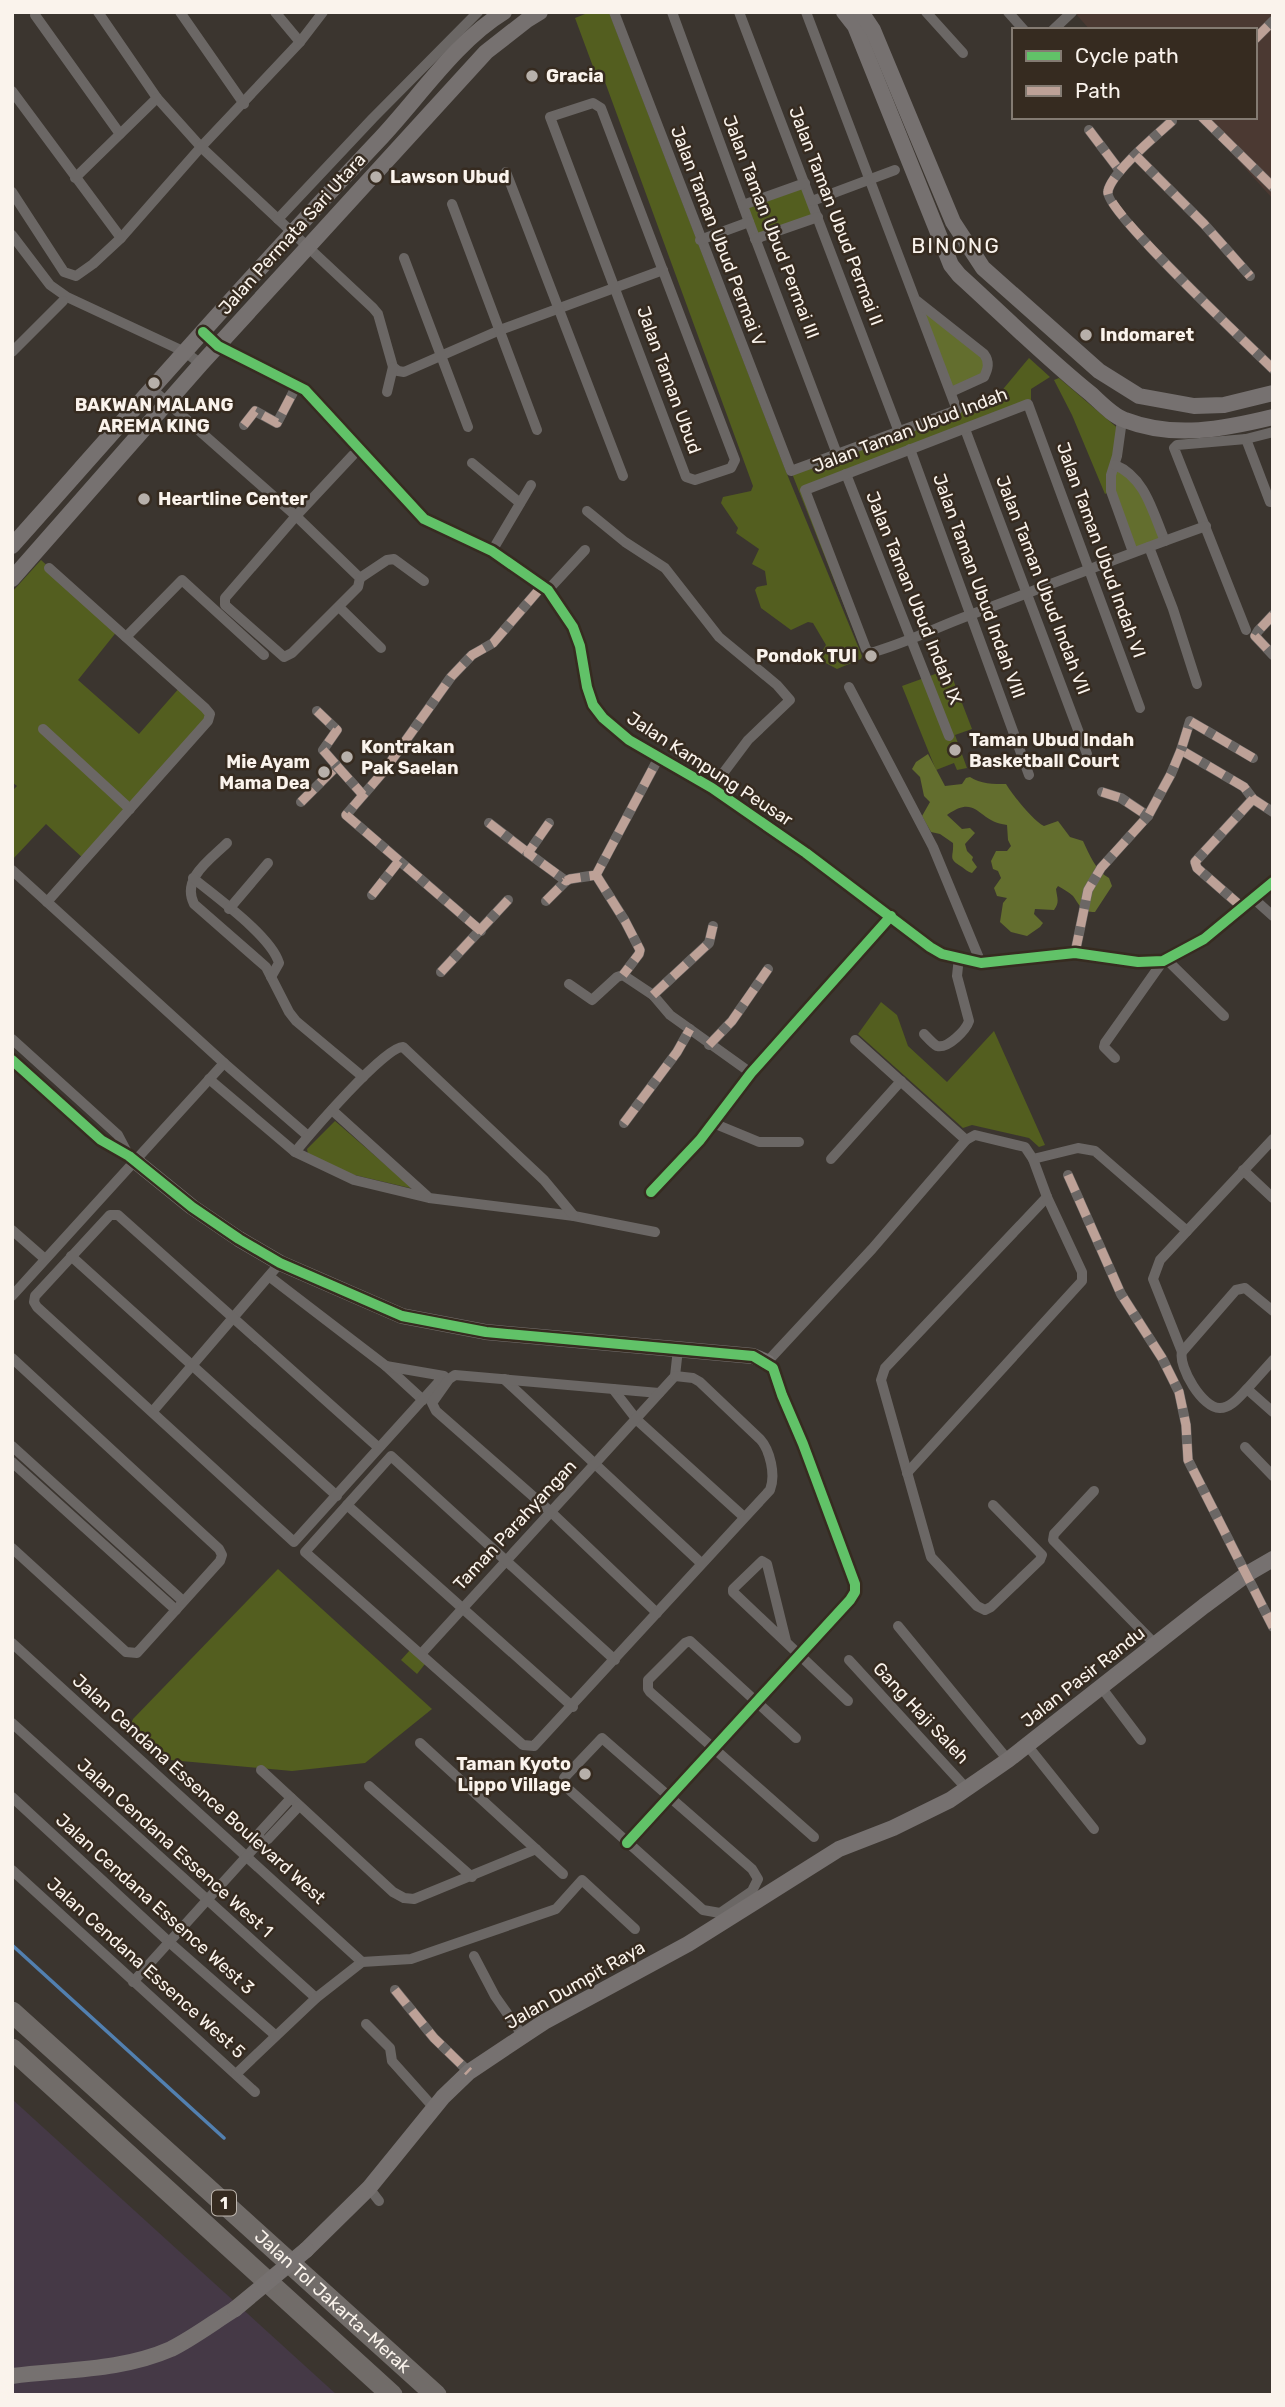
<svg xmlns="http://www.w3.org/2000/svg" width="1285" height="2407" font-family="Rubik,sans-serif">
  <rect width="100%" height="100%" fill="#3b352f"/>
  <!-- industrial -->
  <path fill="#453946" d="M12,2099L337,2395H12Z"/>
  <!-- education -->
  <path fill="#4b3932" d="M1078,12H1273V199L1199,117H1255V30H1090L1076,14Z"/>
  <!-- green -->
  <g fill="#535e1f">
    <path d="M590,12H609L789,479L862,656L861,659L837,669L820,660L819,656L826,645L813,623L808,622L791,630L761,608L755,590L757,587L767,585L765,571L752,564L759,549L736,533L738,528L721,503L723,497L751,491L753,486L601,71L595,72L575,18Z"/>
    <path d="M805,183L818,217L755,239L743,205Z"/>
    <path d="M1029,358L1050,377L1031,389V401L805,489L862,651L791,471L994,400Z"/>
    <path d="M1059,378L1121,431L1111,491L1105,494L1072,415L1054,380Z"/>
    <path d="M41,560L118,630L78,680L139,734L181,686L210,714L85,860L46,824L12,860V791L17,786L12,782V592Z"/>
    <path d="M949,669L972,729L955,735L967,768L957,770L954,763L936,770L902,686Z"/>
    <path d="M881,1002L897,1015L908,1046L947,1082L994,1031L1045,1145L1039,1147L1029,1138L972,1125L963,1128L858,1034Z"/>
    <path d="M335,1121L411,1187L410,1188L346,1173L308,1154L307,1149Z"/>
    <path d="M278,1569L432,1709L365,1763L292,1771L170,1760L128,1732L133,1719Z"/>
    <path d="M410,1650L425,1664L417,1674L401,1660Z"/>
  </g>
  <!-- forest -->
  <g fill="#636e2e">
    <path d="M917,301L984,354L987,371L951,392Z"/>
    <path d="M1115,465L1136,478L1165,541L1133,552L1111,475Z"/>
    <path d="M928,754L945,786L962,784L966,778L970,777C980,784 994,784 1006,784C1012,794 1034,822 1044,826L1058,821L1070,837L1083,841C1089,854 1096,871 1109,878L1112,886L1095,912C1082,912 1080,906 1073,896C1069,892 1063,889 1058,886L1056,889C1057,898 1060,902 1054,910L1035,909L1034,914L1043,923L1040,927L1027,936L1011,932L1000,922L1003,903L1007,898L997,896L994,888L1001,878L998,871L993,869L991,861L996,851H1007L1011,846L1008,840L1007,825C977,822 978,793 947,815L962,829L970,828L975,833L965,844L967,851L973,857L972,860L977,867L972,873C968,872 965,869 962,867C947,858 954,858 953,843L940,834L931,832L922,816L930,802L924,796L920,777L912,769L916,762Z"/>
  </g>
  <g fill="none" stroke-linecap="round" stroke-linejoin="round">
    <!-- stream -->
    <path stroke="#5280b0" stroke-width="3.5" d="M12,1945L224,2138"/>
    <!-- street -->
    <g stroke="#6b6765" stroke-width="10">
      <path d="M98,12L157,98L201,147L373,308L378,314L393,367L398,371L404,372L500,330L663,270"/>
      <path d="M180,12L244,104"/>
      <path d="M275,12L300,42"/>
      <path d="M614,12L791,471L957,410L806,12"/>
      <path d="M672,12L749,222L837,454"/>
      <path d="M739,12L899,432"/>
      <path d="M926,12L963,53"/>
      <path d="M1008,12L1024,30"/>
      <path d="M35,15L120,134"/>
      <path d="M1053,30L1072,12"/>
      <path d="M1255,39L1273,21"/>
      <path d="M12,91L121,238"/>
      <path d="M593,103L601,108L735,460L731,468L695,480L686,477L550,117Z"/>
      <path d="M1202,117L1273,187"/>
      <path d="M1172,121C1157,135 1112,172 1108,191C1103,209 1252,348 1273,369"/>
      <path d="M1089,130L1120,171"/>
      <path d="M1136,156L1204,224L1250,276"/>
      <path d="M506,172L623,476"/>
      <path d="M75,178L157,98"/>
      <path d="M12,192L64,272L76,276L93,264L121,238L201,147L300,42L323,12"/>
      <path d="M812,201L895,170"/>
      <path d="M452,204L537,430"/>
      <path d="M743,205L805,183"/>
      <path d="M278,219L373,118L478,12"/>
      <path d="M12,235L50,285L67,297L185,352L201,364"/>
      <path d="M755,239L818,217"/>
      <path d="M700,240L749,222"/>
      <path d="M404,258L468,427"/>
      <path d="M917,301L984,354C990,362 988,369 984,377L951,392"/>
      <path d="M203,332L218,346L305,390L424,519L492,551L548,590L573,627L580,646L587,687L593,705L603,718L629,740L712,788L806,853L930,947L942,954L981,963L1075,953L1138,962L1163,961L1204,939L1273,882"/>
      <path d="M12,352L63,301"/>
      <path d="M152,389L296,516L360,578L358,587L292,653L284,657L225,605V598L296,516L353,455"/>
      <path d="M387,392L393,367"/>
      <path d="M1122,420L1117,456L1111,475V491L1133,552"/>
      <path d="M244,425L255,411L277,423L297,385"/>
      <path d="M965,429L1087,754"/>
      <path d="M1246,439L1270,502"/>
      <path d="M910,449L1029,775"/>
      <path d="M472,463L520,503"/>
      <path d="M1115,465C1145,477 1153,513 1165,541"/>
      <path d="M846,474L949,736"/>
      <path d="M587,511L625,542L665,568L719,637L777,685L790,700L748,740L712,788"/>
      <path d="M1149,547L1173,609L1197,684"/>
      <path d="M492,551L531,485"/>
      <path d="M360,578L387,560L394,559L424,581"/>
      <path d="M548,590L585,550"/>
      <path d="M339,607L381,648"/>
      <path d="M1273,615L1258,631L1255,636L1273,655"/>
      <path d="M1246,630L1174,448L1177,445L1246,439L1273,432"/>
      <path d="M126,637L182,580L264,655"/>
      <path d="M849,687L933,847L981,963"/>
      <path d="M1140,708L1028,404L805,490L866,649L870,653C904,644 937,627 970,615C1049,585 1127,554 1206,526"/>
      <path d="M43,729L130,809"/>
      <path d="M1253,758L1190,721L1181,750L1244,787L1253,799L1273,812"/>
      <path d="M337,766L363,795"/>
      <path d="M1102,792L1121,798L1148,816"/>
      <path d="M301,802L337,766L323,750L337,730L317,711"/>
      <path d="M489,823L528,853"/>
      <path d="M549,823L528,853L566,881L570,879L596,875L658,759"/>
      <path d="M227,843C211,859 181,878 194,904L266,967L289,1012L296,1021L363,1077"/>
      <path d="M12,870L224,1063L308,1136"/>
      <path d="M596,875L625,921L640,950L639,954L623,975"/>
      <path d="M193,878C216,897 271,936 279,963L271,977"/>
      <path d="M372,895L399,861"/>
      <path d="M1254,899L1273,916"/>
      <path d="M546,901L566,881"/>
      <path d="M47,902L208,721L210,714L205,708L49,568"/>
      <path d="M1243,908L1197,868L1195,862L1253,799"/>
      <path d="M229,909L268,863"/>
      <path d="M481,931L346,815L384,771L451,677L472,655L493,643L543,585"/>
      <path d="M1075,953L1088,890L1101,868L1148,816L1171,774L1181,750"/>
      <path d="M1167,960L1224,1016"/>
      <path d="M441,972L508,900"/>
      <path d="M569,984L592,1000L617,977L623,975L653,995L670,1015L751,1073"/>
      <path d="M653,995L709,943L713,926"/>
      <path d="M924,1034C927,1037 933,1044 937,1046C948,1049 966,1030 969,1021L957,976L959,957"/>
      <path d="M12,1039L118,1135L129,1156"/>
      <path d="M855,1040L966,1140"/>
      <path d="M709,1045L732,1021L768,969"/>
      <path d="M1115,1058L1104,1047L1105,1043L1163,961"/>
      <path d="M12,1060L101,1140L129,1155"/>
      <path d="M209,1079L295,1152L354,1180L429,1198L574,1216L655,1232"/>
      <path d="M332,1110L427,1196"/>
      <path d="M624,1123L677,1052L690,1029"/>
      <path d="M713,1123L759,1142H799"/>
      <path d="M295,1152C310,1134 385,1046 403,1047L544,1180L574,1216"/>
      <path d="M831,1159L901,1081"/>
      <path d="M1033,1159L1078,1148L1095,1151L1187,1231L1273,1139"/>
      <path d="M1243,1170L1273,1198"/>
      <path d="M1068,1175L1121,1294L1162,1358L1179,1392L1186,1425L1188,1460L1273,1627"/>
      <path d="M651,1192L700,1140L751,1073L891,916"/>
      <path d="M12,1230L45,1259"/>
      <path d="M71,1256L337,1496"/>
      <path d="M270,1277L386,1366L423,1400"/>
      <path d="M12,1296L224,1063"/>
      <path d="M1182,1352L1153,1279L1160,1260L1187,1231"/>
      <path d="M12,1358L219,1549L222,1555L220,1561L137,1653L126,1652L12,1548"/>
      <path d="M1273,1360L1247,1389L1273,1412"/>
      <path d="M504,1379L701,1563"/>
      <path d="M613,1389L637,1420L744,1517"/>
      <path d="M1247,1389C1240,1396 1231,1408 1220,1408C1203,1409 1178,1367 1182,1352L1236,1290L1245,1288L1273,1311"/>
      <path d="M153,1411L280,1263"/>
      <path d="M12,1446L183,1601"/>
      <path d="M1245,1447L1273,1476"/>
      <path d="M379,1448L118,1215H110L35,1296L34,1302L37,1307L294,1542L444,1376L386,1366"/>
      <path d="M12,1462L176,1610"/>
      <path d="M1094,1491L1054,1534L1053,1540L1156,1645"/>
      <path d="M347,1505L573,1707"/>
      <path d="M993,1505L1042,1555L1040,1560L991,1607L985,1610L977,1606L931,1557L881,1380L885,1368L1047,1197"/>
      <path d="M657,1613L551,1512L436,1411L432,1403L449,1379L455,1375L659,1393"/>
      <path d="M898,1626L1008,1760"/>
      <path d="M786,1641L767,1564L762,1561L733,1589V1592L848,1701"/>
      <path d="M12,1643L362,1962"/>
      <path d="M421,1654L675,1376L678,1349"/>
      <path d="M615,1660L391,1456L305,1552L523,1745L534,1746L770,1490C776,1475 770,1450 760,1439L700,1382L693,1378L675,1376"/>
      <path d="M849,1660L967,1789"/>
      <path d="M1101,1687L1141,1740"/>
      <path d="M12,1723L316,1998"/>
      <path d="M602,1738L752,1869L758,1879L752,1891L720,1913L703,1910L565,1786L564,1778Z"/>
      <path d="M796,1738L690,1641L685,1643L648,1680V1689L650,1692L814,1837"/>
      <path d="M420,1743L563,1874"/>
      <path d="M1027,1745L1094,1829"/>
      <path d="M261,1770L393,1892L404,1898L414,1899L536,1849"/>
      <path d="M369,1786L472,1877"/>
      <path d="M12,1797L169,1942L275,2035"/>
      <path d="M627,1843L850,1600L855,1592V1584L803,1444L782,1395L776,1373L767,1362L872,1249L966,1140L975,1135L1025,1147L1033,1159L1047,1197L1082,1272V1281L907,1473"/>
      <path d="M255,1847L260,1832L291,1798"/>
      <path d="M12,1870L255,2092"/>
      <path d="M474,1956L495,1996L523,2036"/>
      <path d="M133,1982L255,1847L268,1839L299,1806"/>
      <path d="M395,1990L434,2038L469,2072"/>
      <path d="M366,2024L390,2048L392,2061L434,2108"/>
      <path d="M236,2074L316,1998L362,1962L411,1959L556,1909L582,1880L635,1929"/>
      <path d="M369,2188L379,2201"/>
    </g>
    <!-- secondary -->
    <g stroke="#767170" stroke-width="16">
      <path d="M844,12L855,26L951,265L959,275C1003,315 1045,357 1091,394C1101,403 1113,416 1125,420C1174,439 1224,429 1273,417"/>
      <path d="M861,12L873,30L953,222L983,268L1099,371L1139,396L1194,406L1224,405L1273,393"/>
      <path d="M12,546C133,410 253,273 378,141C418,99 455,42 504,12"/>
      <path d="M12,579L201,364L486,52L527,20L540,12"/>
      <path d="M134,1160L192,1207L239,1239L280,1263L402,1316L486,1332L753,1356L767,1362"/>
      <path d="M306,2250L369,2188L443,2097L469,2072L544,2022L688,1944L839,1849L893,1828L950,1800L1008,1760L1204,1606L1247,1574L1273,1559"/>
      <path d="M12,2376C66,2369 121,2371 171,2349C193,2338 214,2322 235,2309"/>
    </g>
    <!-- highway -->
    <g stroke="#716c69" stroke-width="21">
      <path id="s1" d="M12,2012L436,2395"/>
      <path d="M12,2049L392,2395"/>
    </g>
    <!-- secondary-bridge -->
    <path stroke="#767170" stroke-width="16" d="M235,2309L306,2250"/>
    <!-- quiet -->
    <g stroke="#bda197" stroke-width="9" stroke-dasharray="18 9" stroke-linecap="butt">
      <path d="M1255,39L1273,21"/>
      <path d="M1202,117L1273,187"/>
      <path d="M1172,121C1157,135 1112,172 1108,191C1103,209 1252,348 1273,369"/>
      <path d="M1089,130L1120,171"/>
      <path d="M1136,156L1204,224L1250,276"/>
      <path d="M244,425L255,411L277,423L297,385"/>
      <path d="M1273,615L1258,631L1255,636L1273,655"/>
      <path d="M1253,758L1190,721L1181,750L1244,787L1253,799L1273,812"/>
      <path d="M337,766L363,795"/>
      <path d="M1102,792L1121,798L1148,816"/>
      <path d="M301,802L337,766L323,750L337,730L317,711"/>
      <path d="M489,823L528,853"/>
      <path d="M549,823L528,853L566,881L570,879L596,875L658,759"/>
      <path d="M596,875L625,921L640,950L639,954L623,975"/>
      <path d="M372,895L399,861"/>
      <path d="M546,901L566,881"/>
      <path d="M1243,908L1197,868L1195,862L1253,799"/>
      <path d="M481,931L346,815L384,771L451,677L472,655L493,643L543,585"/>
      <path d="M1075,953L1088,890L1101,868L1148,816L1171,774L1181,750"/>
      <path d="M441,972L508,900"/>
      <path d="M653,995L709,943L713,926"/>
      <path d="M709,1045L732,1021L768,969"/>
      <path d="M624,1123L677,1052L690,1029"/>
      <path d="M1068,1175L1121,1294L1162,1358L1179,1392L1186,1425L1188,1460L1273,1627"/>
      <path d="M395,1990L434,2038L469,2072"/>
    </g>
    <defs>
      <g id="cycleway">
        <path d="M203,332L218,346L305,390L424,519L492,551L548,590L573,627L580,646L587,687L593,705L603,718L629,740L712,788L806,853L930,947L942,954L981,963L1075,953L1138,962L1163,961L1204,939L1273,882"/>
        <path d="M12,1060L101,1140L129,1156L192,1207L239,1239L280,1263L402,1316L486,1332L753,1356L773,1368L782,1395L803,1444L855,1584V1592L850,1600L627,1843"/>
        <path d="M651,1192L700,1140L751,1073L891,916"/>
      </g>
    </defs>
    <!-- cycleway casing -->
    <use href="#cycleway" stroke="#362b20" stroke-width="15"/>
    <!-- cycleway -->
    <use href="#cycleway" stroke="#61c268" stroke-width="10"/>
  </g>
  <!-- markers -->
  <g fill="#b7b0aa" stroke="#362b20" stroke-width="2.5">
    <circle cx="532" cy="76" r="7"/>
    <circle cx="376" cy="177" r="7"/>
    <circle cx="1086" cy="335" r="7"/>
    <circle cx="154" cy="383" r="7"/>
    <circle cx="144" cy="499" r="7"/>
    <circle cx="871" cy="656" r="7"/>
    <circle cx="955" cy="750" r="7"/>
    <circle cx="347" cy="757" r="7"/>
    <circle cx="324" cy="772" r="7"/>
    <circle cx="585" cy="1774" r="7"/>
  </g>
  <g text-anchor="middle" stroke-width="5" stroke-linejoin="round" paint-order="stroke">
    <!-- shield labels -->
    <rect fill="#362b20" stroke="#bfb7af" stroke-width="2" x="212" y="2190.5" width="24" height="25" rx="5"/>
    <g font-size="16" font-weight="bold" fill="#faf3ec">
      <text x="224" y="2209">1</text>
    </g>
    <!-- poi labels -->
    <g font-size="18" font-weight="bold" fill="#faf3ec" stroke="#362b20" text-anchor="start">
      <text x="546" y="82">Gracia</text>
      <text x="390" y="183">Lawson Ubud</text>
      <text x="1100" y="341">Indomaret</text>
      <text x="154" y="411" text-anchor="middle">BAKWAN MALANG<tspan x="154" dy="21">AREMA KING</tspan></text>
      <text x="158" y="505">Heartline Center</text>
      <text x="857" y="662" text-anchor="end">Pondok TUI</text>
      <text x="969" y="746">Taman Ubud Indah<tspan x="969" dy="21">Basketball Court</tspan></text>
      <text x="361" y="753">Kontrakan<tspan x="361" dy="21">Pak Saelan</tspan></text>
      <text x="310" y="768" text-anchor="end">Mie Ayam<tspan x="310" dy="21">Mama Dea</tspan></text>
      <text x="571" y="1770" text-anchor="end">Taman Kyoto<tspan x="571" dy="21">Lippo Village</tspan></text>
    </g>
    <!-- street labels -->
    <g font-size="18" fill="#faf3ec" stroke="#362b20">
      <text transform="translate(836 216) rotate(69)" y="6">Jalan Taman Ubud Permai II</text>
      <text transform="translate(771 227) rotate(69)" y="6">Jalan Taman Ubud Permai III</text>
      <text transform="translate(292 234) rotate(-48)" y="6">Jalan Permata Sari Utara</text>
      <text transform="translate(718 236) rotate(69)" y="6">Jalan Taman Ubud Permai V</text>
      <text transform="translate(669 380) rotate(70)" y="6">Jalan Taman Ubud</text>
      <text transform="translate(910 430) rotate(-21)" y="6">Jalan Taman Ubud Indah</text>
      <text transform="translate(1101 550) rotate(70)" y="6">Jalan Taman Ubud Indah VI</text>
      <text transform="translate(1043 585) rotate(69)" y="6">Jalan Taman Ubud Indah VII</text>
      <text transform="translate(979 586) rotate(70)" y="6">Jalan Taman Ubud Indah VIII</text>
      <text transform="translate(914 598) rotate(68)" y="6">Jalan Taman Ubud Indah IX</text>
      <text transform="translate(710 769) rotate(33)" y="6">Jalan Kampung Peusar</text>
      <text transform="translate(515 1525) rotate(-47)" y="6">Taman Parahyangan</text>
      <text transform="translate(1083 1677) rotate(-38)" y="6">Jalan Pasir Randu</text>
      <text transform="translate(921 1713) rotate(47)" y="6">Gang Haji Saleh</text>
      <text transform="translate(199 1789) rotate(42)" y="6">Jalan Cendana Essence Boulevard West</text>
      <text transform="translate(175 1848) rotate(42)" y="6">Jalan Cendana Essence West 1</text>
      <text transform="translate(155 1904) rotate(42)" y="6">Jalan Cendana Essence West 3</text>
      <text transform="translate(146 1968) rotate(42)" y="6">Jalan Cendana Essence West 5</text>
      <text transform="translate(575 1985) rotate(-30)" y="6">Jalan Dumpit Raya</text>
      <text dy="6" stroke="none"><textPath href="#s1" startOffset="432">Jalan Tol Jakarta–Merak</textPath></text>
    </g>
    <!-- quarter labels -->
    <g font-size="21" letter-spacing="2" fill="#faf3ec" stroke="#362b20">
      <text x="956" y="253">BINONG</text>
    </g>
  </g>
  <!-- border -->
  <rect width="1285" height="2407" fill="none" stroke="#faf3ec" stroke-width="28"/>
  <!-- legend -->
  <rect x="1012" y="28" width="245" height="91" fill="#362b20" stroke="#847b72" stroke-width="2"/>
  <rect x="1026" y="51" width="35" height="10" fill="#61c268" stroke="#847b72" stroke-width="2"/>
  <text x="1075" y="63" font-size="21" fill="#faf3ec">Cycle path</text>
  <rect x="1026" y="86" width="35" height="10" fill="#bda197" stroke="#847b72" stroke-width="2"/>
  <text x="1075" y="98" font-size="21" fill="#faf3ec">Path</text>
</svg>
